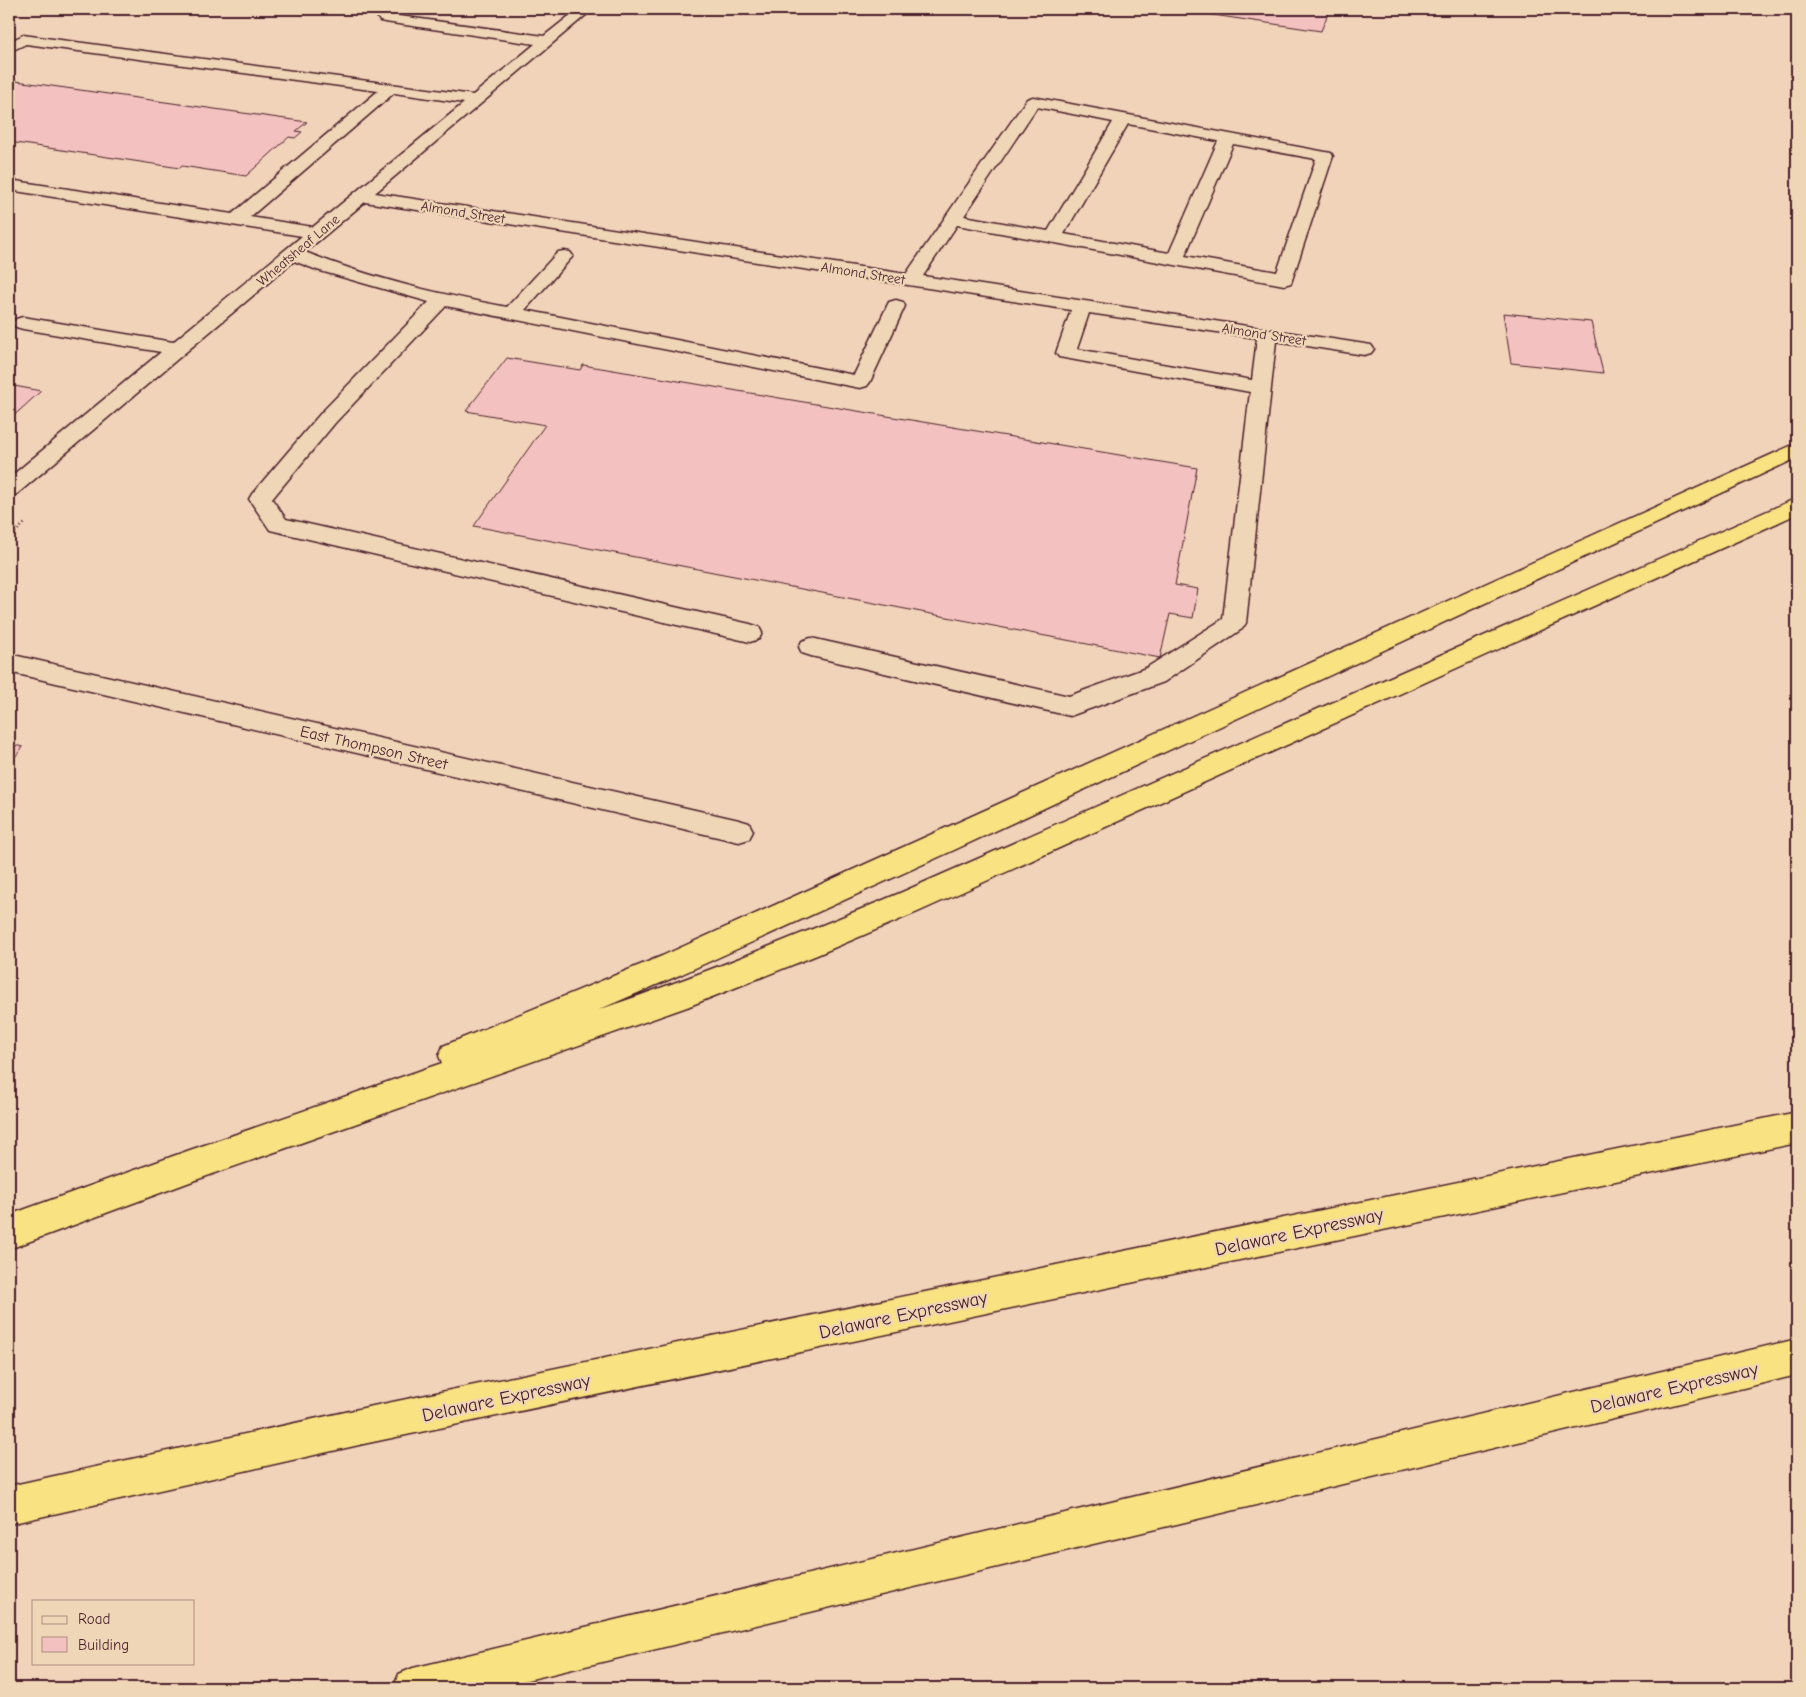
<svg xmlns="http://www.w3.org/2000/svg" width="1806" height="1697" font-family="'Comic Neue',sans-serif">
  <rect width="100%" height="100%" fill="#f1d3b9"/>
  <filter id="ink" filterUnits="userSpaceOnUse"><feTurbulence type="fractalNoise" baseFrequency=".02" numOctaves="2"/><feDisplacementMap in="SourceGraphic" scale="10" xChannelSelector="R" yChannelSelector="G"/><feConvolveMatrix kernelMatrix="1 2 1 2 8 2 1 2 1" color-interpolation-filters="sRGB"/></filter>
  <g filter="url(#ink)">
    <!-- building -->
    <g fill="#f3c2c0" stroke="#4a1f2b">
      <path d="M1173,9H1342L1340,13L1329,11L1321,31Z"/>
      <path d="M9,80L307,122L296,131L302,132L295,138L289,137L246,176L182,166L180,168L9,142Z"/>
      <path d="M1503,313L1591,322L1603,373L1511,363Z"/>
      <path d="M507,358L580,370L583,365L1197,468L1175,585L1198,589L1193,618L1170,614L1160,658L474,526L545,425L466,411Z"/>
      <path d="M9,385L41,391L9,420Z"/>
      <path d="M9,744L23,747L11,762L9,761Z"/>
    </g>
    <g fill="none" stroke-linecap="round" stroke-linejoin="round">
      <defs>
        <g id="minor">
          <path d="M578,9H593L375,193L906,274L1027,99L1033,97L1331,153L1333,156L1291,283L1284,285L957,225L923,276L1371,345L1374,349L1371,353L1364,355L1276,341L1246,623L1242,629L1164,682L1070,716L811,656L802,653L799,647L802,641L811,638L1069,696L1146,668L1223,619L1250,392L1059,357L1056,353L1071,310L365,202L305,252C369,278 439,294 507,307L558,252L564,251L570,252L573,256L525,310L854,375L887,306L889,302L896,300L903,302L905,306L870,382L867,386L860,388L446,306L335,423L272,499L286,519L750,624L759,627L762,633L759,639L750,642L270,530L249,499L252,494L321,413L429,302L317,270L294,261L17,494L9,496V478L161,352L23,329L16,327L13,323L16,319L23,317L173,342L302,236L9,190V180L232,214L378,91L26,44L9,52V42L23,35L473,95L535,44L385,22L380,21L378,18L380,15L385,14L544,36ZM394,93L464,103L313,227L250,217ZM1037,107L1113,122L1048,231L964,216ZM1128,124L1218,141L1169,253L1064,234ZM1233,144L1316,159L1277,272L1185,256ZM1089,313L1257,338L1252,380L1077,349Z"/>
          <path d="M9,654L739,820L749,823L753,831L749,839L739,842L9,672Z"/>
        </g>
        <g id="highway">
          <path d="M1797,443V458L952,851L682,974L598,1010C700,975 800,935 900,893L1797,498V514L920,911L817,955L687,1007L190,1182L9,1249V1215L190,1150L442,1063L439,1056L443,1046L662,956Z"/>
          <path d="M1797,1112V1143L368,1443L9,1524V1486L368,1407Z"/>
          <path d="M1797,1339V1375L494,1688H393L399,1674L413,1668Z"/>
        </g>
      </defs>
      <!-- minor casing -->
      <use href="#minor" stroke="#4a1f2b" stroke-width="3"/>
      <!-- highway casing -->
      <use href="#highway" stroke="#4a1f2b" stroke-width="3"/>
      <!-- path -->
      <path stroke="#4a1f2b" stroke-width="2.5" stroke-dasharray="1 3" stroke-linecap="butt" d="M9,538L25,523"/>
      <!-- minor -->
      <use href="#minor" fill="#efd6b6" fill-rule="evenodd"/>
      <!-- highway -->
      <use href="#highway" fill="#f8e281" fill-rule="evenodd"/>
    </g>
  </g>
  <g text-anchor="middle" stroke-width="4.5" stroke-linejoin="round" paint-order="stroke">
    <!-- far-street labels -->
    <g font-size="14" fill="#4a1f2b" stroke="#efd6b6">
      <text transform="translate(463 212) rotate(9)" y="5">Almond Street</text>
      <text transform="translate(298 250) rotate(-40)" y="5">Wheatsheaf Lane</text>
      <text transform="translate(863 273) rotate(9)" y="5">Almond Street</text>
      <text transform="translate(1264 334) rotate(9)" y="5">Almond Street</text>
    </g>
    <!-- street labels -->
    <g font-size="16" fill="#4a1f2b" stroke="#efd6b6">
      <text transform="translate(374 747) rotate(13)" y="6">East Thompson Street</text>
    </g>
    <!-- near-street labels -->
    <g font-size="19" fill="#4a1f2b" stroke="#efd6b6">
      <text transform="translate(1299 1231) rotate(-12)" y="7">Delaware Expressway</text>
      <text transform="translate(903 1314) rotate(-12)" y="7">Delaware Expressway</text>
      <text transform="translate(1674 1387) rotate(-13)" y="7">Delaware Expressway</text>
      <text transform="translate(506 1397) rotate(-12)" y="7">Delaware Expressway</text>
    </g>
  </g>
  <!-- margin -->
  <rect width="1806" height="1697" fill="none" stroke="#efd6b6" stroke-width="30"/>
  <rect x="15" y="15" width="1776" height="1667" fill="none" stroke="#4a1f2b" stroke-width="2" filter="url(#ink)"/>
  <!-- legend -->
  <rect x="32" y="1600" width="162" height="65" fill="#efd6b6" stroke="#ad8d7e"/>
  <rect x="42" y="1616" width="25" height="8" fill="#efd6b6" stroke="#ad8d7e"/>
  <text x="78" y="1624" font-size="15" fill="#4a1f2b">Road</text>
  <rect x="42" y="1637" width="25" height="15" fill="#f3c2c0" stroke="#ad8d7e"/>
  <text x="78" y="1650" font-size="15" fill="#4a1f2b">Building</text>
</svg>
